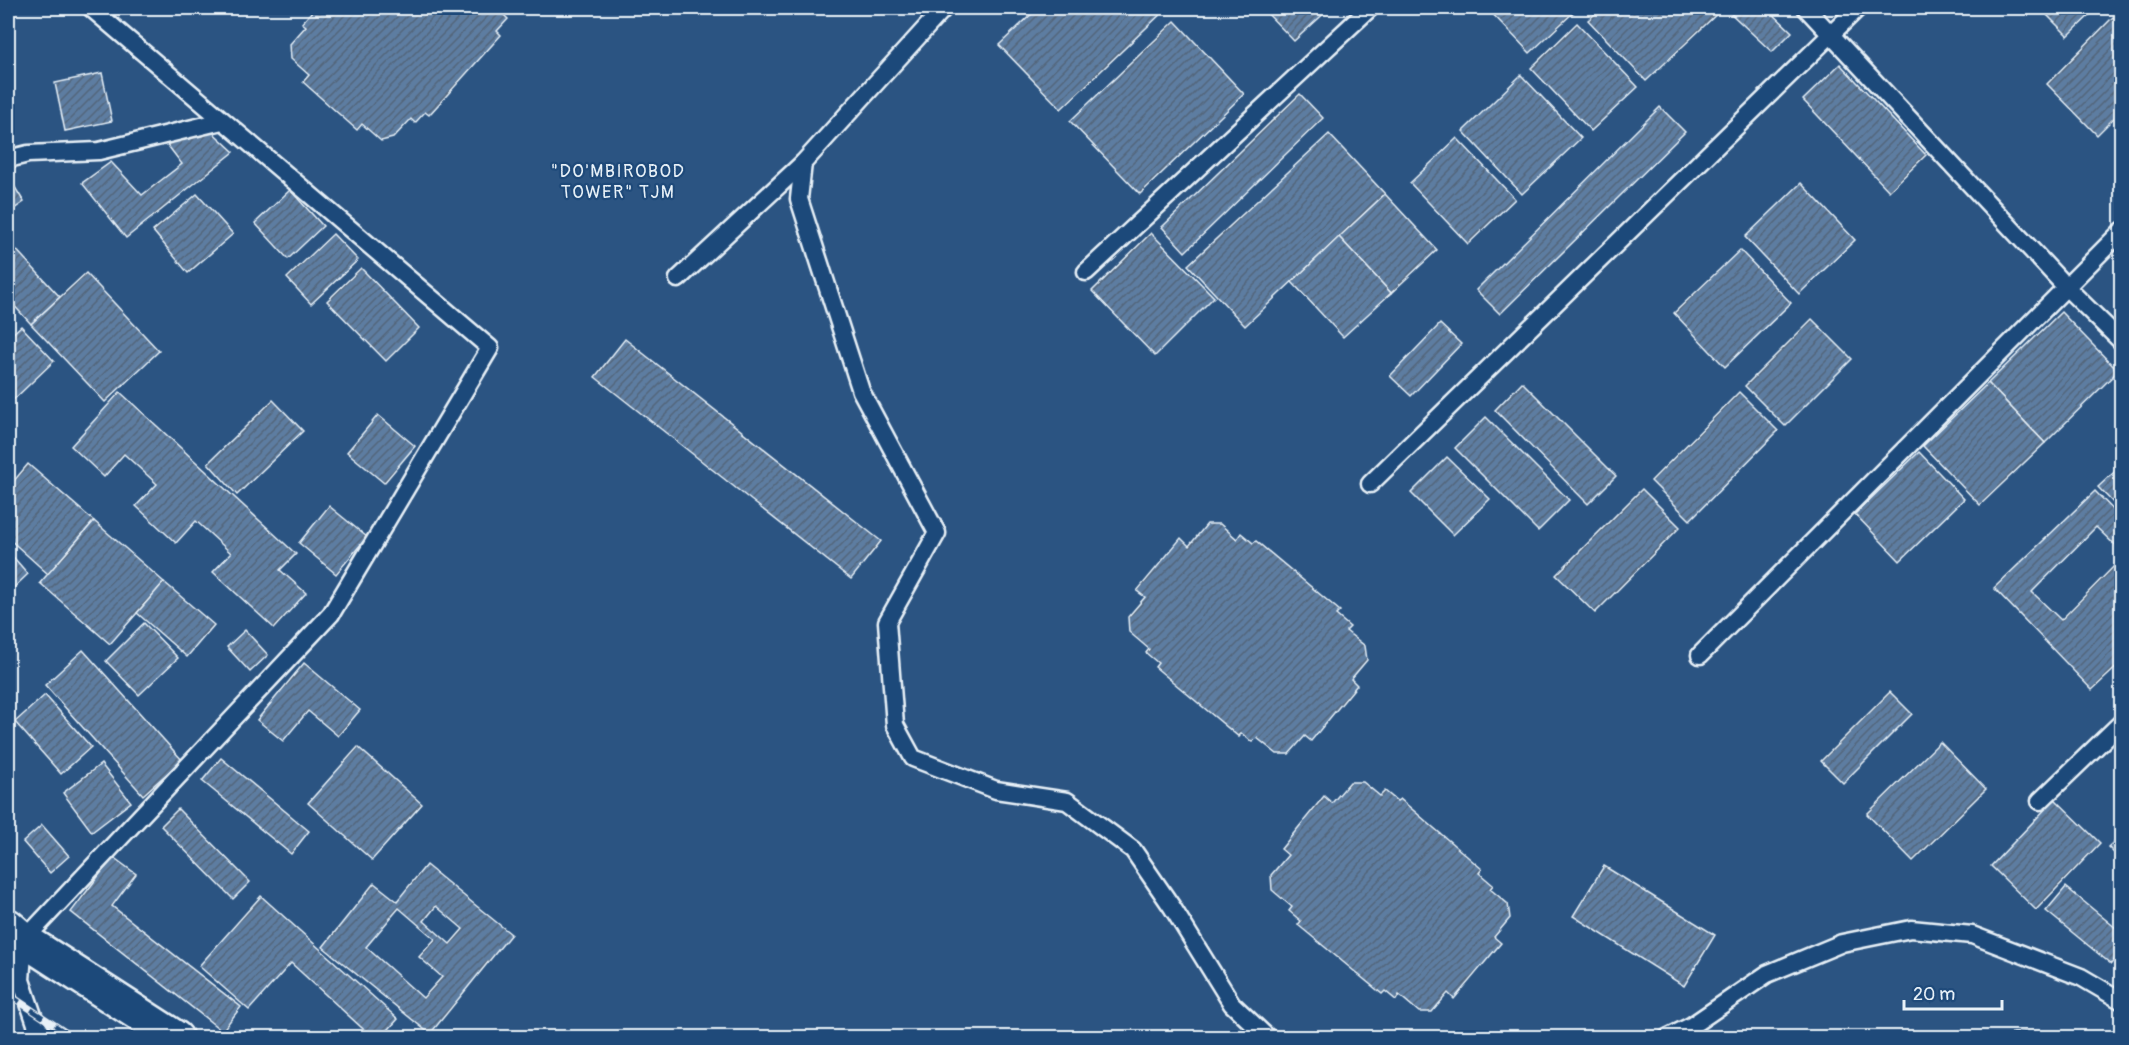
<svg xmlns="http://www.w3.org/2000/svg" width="2129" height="1045" font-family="Pangolin,sans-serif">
  <defs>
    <pattern id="building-hatch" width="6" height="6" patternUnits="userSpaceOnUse" patternTransform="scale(1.5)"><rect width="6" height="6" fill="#5d7da1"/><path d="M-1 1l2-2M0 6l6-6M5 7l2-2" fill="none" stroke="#53657a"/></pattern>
  </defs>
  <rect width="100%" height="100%" fill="#2b5482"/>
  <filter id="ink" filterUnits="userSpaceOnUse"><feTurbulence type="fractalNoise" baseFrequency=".0167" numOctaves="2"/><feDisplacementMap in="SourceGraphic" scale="12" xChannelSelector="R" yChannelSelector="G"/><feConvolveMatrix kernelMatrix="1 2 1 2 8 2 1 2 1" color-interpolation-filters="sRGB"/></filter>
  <g filter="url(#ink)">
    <!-- building -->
    <g fill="url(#building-hatch)" stroke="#e8f1f8" stroke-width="1.5" fill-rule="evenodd">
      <path d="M312,8H511L504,15L508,19L497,31L501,35L429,115L425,112L415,123L411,119L393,138L381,141L362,124L357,130L303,82L309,75L291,59L290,44L306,26L302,23L314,9Z"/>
      <path d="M1038,8H1165L1166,9L1061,109L999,45Z"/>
      <path d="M1262,8H1330L1294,41Z"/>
      <path d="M1487,8H1578L1530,53Z"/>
      <path d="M1602,8H1719L1721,10L1646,81L1588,20Z"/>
      <path d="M1725,8H1767L1792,32L1772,52Z"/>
      <path d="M2040,8H2097L2068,36Z"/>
      <path d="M2113,17L2122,25V110L2097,135L2047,84Z"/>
      <path d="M1175,21L1244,94L1140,194L1070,121Z"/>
      <path d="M1577,23L1638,87L1591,131L1531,68Z"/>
      <path d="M1840,64L1926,155L1889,191L1803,100Z"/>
      <path d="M102,73L112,121L65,131L55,83Z"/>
      <path d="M1521,75L1581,138L1522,194L1463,131Z"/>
      <path d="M1300,94L1323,118L1185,252L1162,227Z"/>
      <path d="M1660,107L1685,132L1500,314L1476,290Z"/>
      <path d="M207,127L234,152L126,238L82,183L111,162L142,195L182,164L166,143Z"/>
      <path d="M1329,134L1385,194L1245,326L1188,265Z"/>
      <path d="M1457,138L1515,199L1468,244L1410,183Z"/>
      <path d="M8,176L24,202L8,213Z"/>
      <path d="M1801,183L1855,240L1799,294L1745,237Z"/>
      <path d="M290,190L323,226L288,259L255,223Z"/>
      <path d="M197,194L233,234L188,273L153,231Z"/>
      <path d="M1385,194L1437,250L1391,293L1339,237Z"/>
      <path d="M1151,233L1214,297L1155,356L1092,291Z"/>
      <path d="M333,234L358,260L311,304L287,278Z"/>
      <path d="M1339,237L1391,293L1343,337L1292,282Z"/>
      <path d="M11,244L60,297L31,324L8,299V248Z"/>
      <path d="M1740,250L1791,303L1725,367L1674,313Z"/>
      <path d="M361,268L419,328L386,361L327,301Z"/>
      <path d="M86,273L159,351L105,402L31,324Z"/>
      <path d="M2061,312L2118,371L2045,443L1988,383Z"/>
      <path d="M1812,319L1852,359L1785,426L1745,386Z"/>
      <path d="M1440,324L1461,344L1411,396L1390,376Z"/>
      <path d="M21,326L54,361L8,405V338Z"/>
      <path d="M625,339L881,541L851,579L595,377Z"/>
      <path d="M1522,382L1616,476L1588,504L1495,410Z"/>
      <path d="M1988,383L2045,443L1980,505L1923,446Z"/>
      <path d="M120,392L296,554L280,570L306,593L274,628L213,572L231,553L196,521L176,543L136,506L157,484L124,454L104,477L71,446Z"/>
      <path d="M1739,392L1778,431L1690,520L1651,481Z"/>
      <path d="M273,400L303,431L237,495L208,463Z"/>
      <path d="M378,415L415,446L384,483L347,452Z"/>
      <path d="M1486,417L1569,500L1538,531L1455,448Z"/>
      <path d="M1919,452L1964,499L1900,561L1855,514Z"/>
      <path d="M1447,457L1490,499L1453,535L1411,493Z"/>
      <path d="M28,464L94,521L48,574L8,538V488Z"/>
      <path d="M2122,465V512L2098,487Z"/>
      <path d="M1642,489L1680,527L1595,613L1556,575Z"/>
      <path d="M2095,491L2122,519V552L2096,527L2032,592L2061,620L2122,558V662L2092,690L1994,588Z"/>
      <path d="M329,506L367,537L336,574L299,543Z"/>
      <path d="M94,521L164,582L110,644L40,583Z"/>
      <path d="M1207,524H1220L1237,539L1241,533L1253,543L1256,541L1340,611L1336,615L1350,627L1346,631L1365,646L1367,660L1351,679L1357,685L1311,741L1305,736L1289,754H1277L1257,738L1252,742L1241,733L1239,737L1155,667L1158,663L1146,653L1149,649L1129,632L1128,617L1145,597L1137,591L1181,538L1189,546Z"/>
      <path d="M8,551L28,574L8,593Z"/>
      <path d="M164,582L214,625L187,657L137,613Z"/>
      <path d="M144,623L178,658L139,695L106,661Z"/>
      <path d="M245,630L268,655L250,672L227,647Z"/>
      <path d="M83,650L182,760L143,795L45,685Z"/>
      <path d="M304,663L360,710L338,736L308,711L283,741L257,720Z"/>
      <path d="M1890,692L1912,714L1843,783L1821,761Z"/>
      <path d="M45,695L91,747L61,774L15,722Z"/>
      <path d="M1940,742L1986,789L1913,861L1867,814Z"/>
      <path d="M358,747L422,804L372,860L308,803Z"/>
      <path d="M221,758L309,831L291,854L202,781Z"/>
      <path d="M101,764L131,802L92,832L63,793Z"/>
      <path d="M1350,782H1363L1380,796L1385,791L1397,801L1400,799L1482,869L1479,873L1493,885L1490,889L1508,904L1510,918L1494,937L1501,943L1454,999L1448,993L1432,1012H1419L1399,995L1396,1000L1385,991L1382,994L1298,925L1301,921L1289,911L1292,907L1272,890L1271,875L1288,855L1281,849L1324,796L1332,803Z"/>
      <path d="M2055,799L2100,843L2036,910L1991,866Z"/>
      <path d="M178,809L250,882L233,899L161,826Z"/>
      <path d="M42,825L69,856L50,873L23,842Z"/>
      <path d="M2122,834V861L2108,847Z"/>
      <path d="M113,857L136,874L112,906L241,1007L222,1031L71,912Z"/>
      <path d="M426,865L511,934L430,1034L323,947L374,883L397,901ZM436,906L463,929L450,944L424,921ZM399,908L435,939L419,957L442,977L423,998L366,947Z"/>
      <path d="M1604,866L1715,935L1684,986L1573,916Z"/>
      <path d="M2066,887L2122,933V951L2111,964L2046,911Z"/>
      <path d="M261,896L398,1019L381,1038H373L291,963L249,1010L199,966Z"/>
      <path d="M2027,1032L2033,1038H2008L2012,1033Z"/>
    </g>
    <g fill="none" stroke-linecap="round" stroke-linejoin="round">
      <defs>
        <g id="service">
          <path d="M944,8L803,163L799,199L861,391L937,533L887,622L895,725L913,758L996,790L1067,801L1133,850L1172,907L1232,1004L1268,1038"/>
          <path d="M1806,8L2066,287L2122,342"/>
          <path d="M8,159L28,154L99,151L222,121"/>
          <path d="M1086,272L1370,8"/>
          <path d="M678,279L803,163"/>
          <path d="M1370,484L1858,8"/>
          <path d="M1700,655L2122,231"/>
          <path d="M2040,801L2122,722"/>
          <path d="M45,1038L36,1024L21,980L24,940L331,614L490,348L91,8"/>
          <path d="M1667,1038L1691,1026L1767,974L1842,943L1911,929L1972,935L2081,977L2122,1001"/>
        </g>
        <path id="minor" d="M8,926L24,940L176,1038"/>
      </defs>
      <!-- service casing -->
      <use href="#service" stroke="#e8f1f8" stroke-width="21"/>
      <!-- minor casing -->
      <use href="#minor" stroke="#e8f1f8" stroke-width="38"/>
      <!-- service -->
      <use href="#service" stroke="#1f4a7a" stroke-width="16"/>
      <!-- minor -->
      <use href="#minor" stroke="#1f4a7a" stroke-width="33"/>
      <defs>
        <path id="rail" d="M8,994L74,1038"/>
      </defs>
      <!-- rail casing -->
      <use href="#rail" stroke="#e8f1f8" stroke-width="7"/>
      <!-- rail -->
      <use href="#rail" stroke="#1f4a7a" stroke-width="4.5" stroke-dasharray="14" stroke-linecap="butt"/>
    </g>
  </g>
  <g text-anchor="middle" stroke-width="4.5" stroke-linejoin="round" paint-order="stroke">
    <!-- neighbourhood labels -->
    <g font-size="18" letter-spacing="1.5" fill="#e8f1f8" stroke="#1f4a7a">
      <text x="618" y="177">"DO'MBIROBOD<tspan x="618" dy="21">TOWER" TJM</tspan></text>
    </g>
  </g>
  <!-- margin -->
  <rect width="2129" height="1045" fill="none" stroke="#1f4a7a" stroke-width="30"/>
  <rect x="15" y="15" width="2099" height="1015" fill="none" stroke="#e8f1f8" stroke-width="2" filter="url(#ink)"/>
  <!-- scale -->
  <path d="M1904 1000v9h98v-9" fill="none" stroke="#e8f1f8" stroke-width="3"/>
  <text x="1913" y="1000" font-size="18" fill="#e8f1f8" stroke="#1f4a7a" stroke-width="4.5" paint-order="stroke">20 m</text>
</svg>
